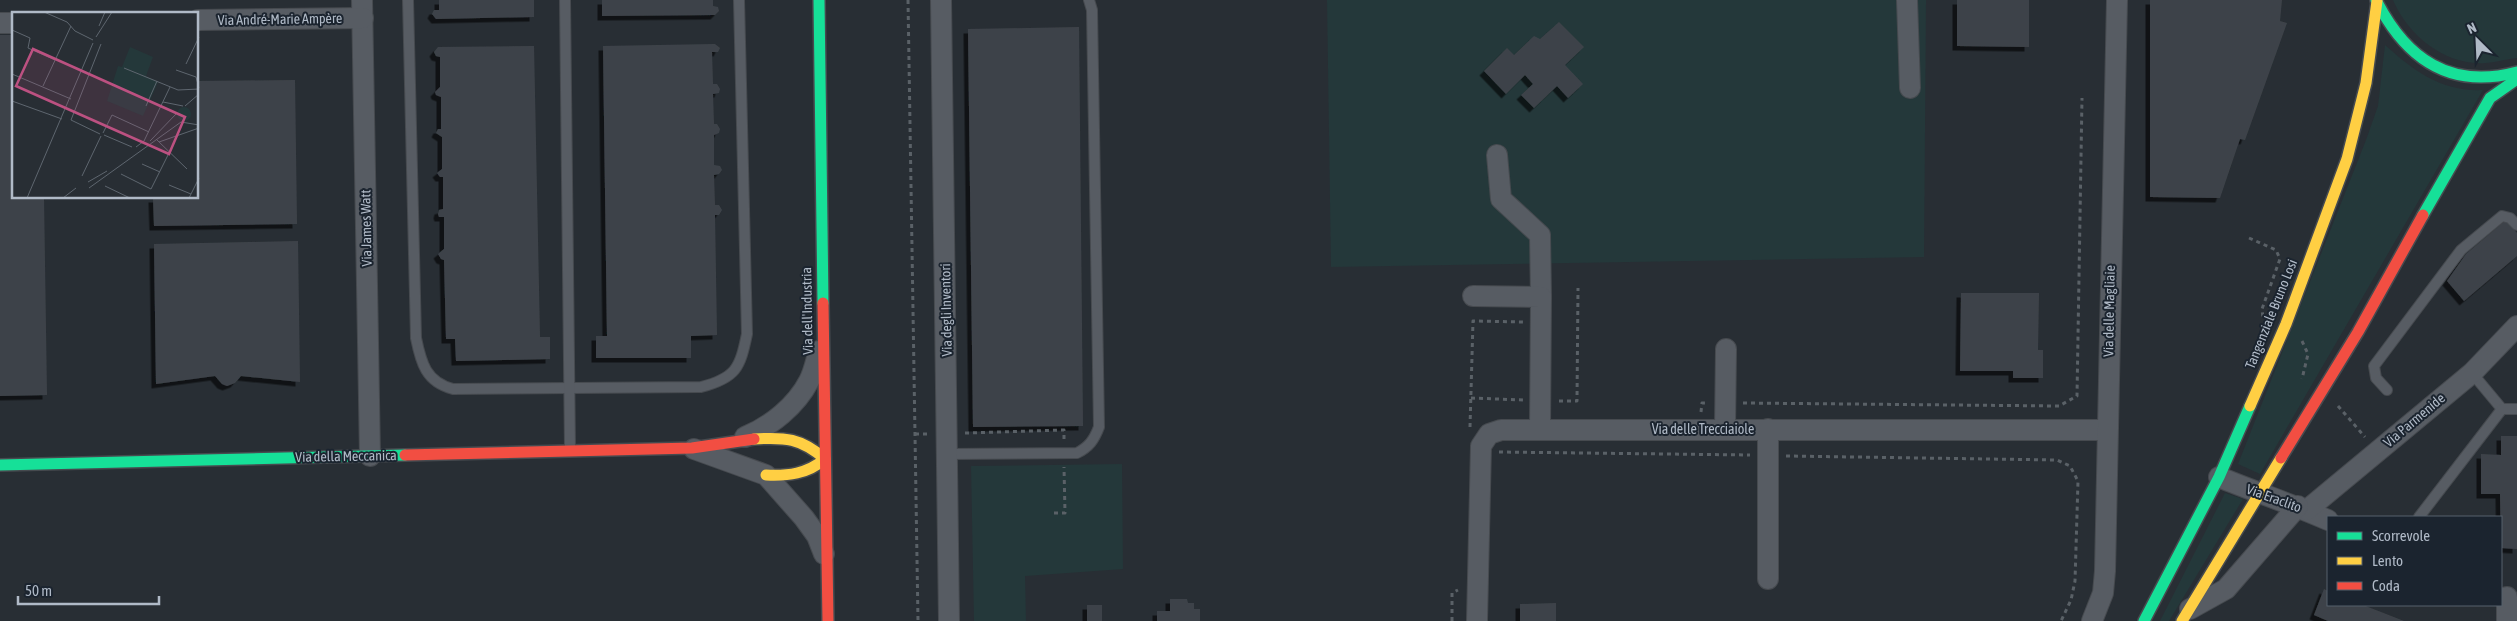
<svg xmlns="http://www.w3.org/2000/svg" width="2517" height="621" font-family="'Asap Condensed',sans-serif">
  <defs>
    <filter id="shadow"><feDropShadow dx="-4.5" dy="4.5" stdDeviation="0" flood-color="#0009"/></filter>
  </defs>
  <rect width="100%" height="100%" fill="#282e34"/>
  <!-- green -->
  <g fill="#24383a">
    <path d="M1327,0H1926L1924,257L1331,267Z"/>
    <path d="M2393,0H2517V58C2507,59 2497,62 2486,63C2446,66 2408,36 2393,0Z"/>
    <path d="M2385,45C2414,71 2442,92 2483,90L2260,474L2238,464L2366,140L2378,106Z"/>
    <path d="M1122,464L1123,569L1025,576L1026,621H974L971,466Z"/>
    <path d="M2225,493L2243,499L2169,621H2160Z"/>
  </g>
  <!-- building -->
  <g fill="#3e4349" filter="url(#shadow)">
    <path d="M439,0H534V17L436,19L432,14L434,10H439Z"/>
    <path d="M602,0H713V6L718,7L719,11L715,15L602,16Z"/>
    <path d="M1957,0H2029V47L1957,46Z"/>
    <path d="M2150,0H2282L2280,21L2287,23L2245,140L2240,139L2220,198L2150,197Z"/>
    <path d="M1559,22L1584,47L1565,65L1583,84L1568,98L1557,86L1534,108L1521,95L1533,84L1525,75L1506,94L1484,71L1507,48L1514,55L1534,36L1540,39Z"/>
    <path d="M1079,27L1083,426L973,427L968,29Z"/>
    <path d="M0,35H14V198H44L47,395L0,396Z"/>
    <path d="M715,44L720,48L718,52H712L713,84H717L720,89L719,93L713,94L714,124H717L720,129L719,133L714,135V165L720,166L722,170L719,174L714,175L715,205H719L722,210L719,215H715L717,335L691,336V358H596V336H607L603,46Z"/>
    <path d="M534,46L540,337H550V359L456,361L455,339H446L444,260L441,259L438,254L444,249V217H439L438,214L439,210L443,209V177H440L437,173L442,169V137L436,133L438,129H441V97L436,95L435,92L440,87V57L436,56L434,52L438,47Z"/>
    <path d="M295,80L297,224L154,226L153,198H198V81Z"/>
    <path d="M2506,220L2517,233V256L2464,301L2447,281L2466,254Z"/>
    <path d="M298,241L300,382L241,376L235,383L227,386L222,384L215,376L156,384L154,244Z"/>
    <path d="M1961,293H2039L2038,350H2043V378H2013V371H1960Z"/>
    <path d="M2501,436H2517V549L2501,548L2500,494H2481V454L2501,455Z"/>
    <path d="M2324,589L2328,591V605H2363L2404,621H2328L2314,615Z"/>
    <path d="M1170,599H1187L1188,603H1194V609H1200V621H1157V611H1170Z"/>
    <path d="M1556,603V621H1520V604Z"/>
    <rect x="1087" y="605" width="15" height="16"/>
  </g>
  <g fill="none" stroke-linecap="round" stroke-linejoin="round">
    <defs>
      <g id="lane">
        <path d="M408,0L416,338C421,363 426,382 453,389L701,387C736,378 740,368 747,334L739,0"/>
        <path d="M565,0L570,450"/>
        <path d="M2472,373L2502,409"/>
        <path d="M2387,390L2376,378L2374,366L2461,250L2502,216L2510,218L2517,225"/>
        <path d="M948,454L1077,453C1089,447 1094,440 1099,427L1092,10L1089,0"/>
        <path d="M2419,517L2502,409H2517"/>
      </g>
      <g id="street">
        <path d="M362,0L370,456"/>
        <path d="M941,0L949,621"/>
        <path d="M1907,0L1910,88"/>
        <path d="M198,20L363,18"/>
        <path d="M0,23H14"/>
        <path d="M1497,155L1501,199L1540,235L1541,297"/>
        <path d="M1473,296L1541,297L1540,429"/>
        <path d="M1725,429L1726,349"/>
        <path d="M745,437C771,426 796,406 809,381C814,372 816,360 819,351"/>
        <path d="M694,449L766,475L804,518L817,536L824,554"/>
        <path d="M2219,477C2255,492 2292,504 2328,520"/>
        <path d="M2307,510L2472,373L2517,326"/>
        <path d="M1768,579V429"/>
        <path d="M2190,609L2226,589L2298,506"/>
        <path d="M1477,621L1481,446L1489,434L1501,430H2107"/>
        <path d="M2092,621L2103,593L2105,571L2117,0"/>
        <path d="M2507,621V597"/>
      </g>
      <g id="fast">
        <path d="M819,0L823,303"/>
        <path d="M2376,0C2406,59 2450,90 2517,72"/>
        <path d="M2423,215L2490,98L2517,79"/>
        <path d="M0,465L405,455"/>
        <path d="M2144,621L2219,477L2250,406"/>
      </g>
      <g id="slow">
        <path d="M2250,406L2286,324L2347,159L2366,83L2377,1"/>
        <path d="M754,439C785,437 801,438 825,459C807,474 788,476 766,475"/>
        <path d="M2182,621L2281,458"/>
      </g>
      <g id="jam">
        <path d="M823,303L828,621"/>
        <path d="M405,455L692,448L754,439"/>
        <path d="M2281,458L2358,332L2423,215"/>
      </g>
    </defs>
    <!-- lane casing -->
    <use href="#lane" stroke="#464a4f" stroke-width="12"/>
    <!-- street casing -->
    <use href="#street" stroke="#464a4f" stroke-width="22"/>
    <!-- fast casing -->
    <use href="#fast" stroke="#464a4f" stroke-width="14"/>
    <!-- slow casing -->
    <use href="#slow" stroke="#464a4f" stroke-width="14"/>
    <!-- jam casing -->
    <use href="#jam" stroke="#464a4f" stroke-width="14"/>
    <!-- path -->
    <g stroke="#5a6167" stroke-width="3" stroke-dasharray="4 4" stroke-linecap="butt">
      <path d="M908,0L918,621"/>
      <path d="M2249,238L2276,250L2280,259L2262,309L2263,318"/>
      <path d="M2302,341L2308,354L2302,379"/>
      <path d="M1471,398L1523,400"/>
      <path d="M1559,401H1577L1578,288"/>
      <path d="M1743,403L2059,406L2077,396L2082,98"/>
      <path d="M2338,406L2365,437"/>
      <path d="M1701,412L1702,403H1706"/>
      <path d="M1470,427L1473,321L1523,322"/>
      <path d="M965,433L1064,430V440"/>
      <path d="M915,434H929"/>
      <path d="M1499,452L1750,455"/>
      <path d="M1786,456L2057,460L2070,466L2078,481L2075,581L2071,600L2061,621"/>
      <path d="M1054,513H1065L1064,467"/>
      <path d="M1452,621V593L1458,590"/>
    </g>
    <!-- lane -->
    <use href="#lane" stroke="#575c63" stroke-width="10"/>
    <!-- street -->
    <use href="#street" stroke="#575c63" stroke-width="20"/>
    <!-- fast -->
    <use href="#fast" stroke="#16e098" stroke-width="11"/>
    <!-- slow -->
    <use href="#slow" stroke="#ffcf43" stroke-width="11"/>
    <!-- jam -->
    <use href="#jam" stroke="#f24e42" stroke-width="11"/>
  </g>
  <g text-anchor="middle" stroke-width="4" stroke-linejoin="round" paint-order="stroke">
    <!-- street labels -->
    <g font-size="14" fill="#b0bac7" stroke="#1b242f">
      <text transform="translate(280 19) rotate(-1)" y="5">Via André-Marie Ampère</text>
      <text transform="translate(366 228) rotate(-91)" y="5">Via James Watt</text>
      <text transform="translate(946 310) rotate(-91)" y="5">Via degli Inventori</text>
      <text transform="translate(807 311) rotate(-91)" y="5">Via dell'Industria</text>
      <text transform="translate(2109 311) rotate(-89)" y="5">Via delle Magliaie</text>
      <text transform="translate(2271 314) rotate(-68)" y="5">Tangenziale Bruno Losi</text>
      <text transform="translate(2414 420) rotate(-40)" y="5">Via Parmenide</text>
      <text x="1703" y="434">Via delle Trecciaiole</text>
      <text transform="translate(346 456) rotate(-1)" y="5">Via della Meccanica</text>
      <text transform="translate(2274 498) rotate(20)" y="5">Via Eraclito</text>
    </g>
  </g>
  <!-- overview -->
  <g transform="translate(12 12)">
    <rect width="186" height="186" fill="#282e34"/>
    <path d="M118,35L141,45L134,64L146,70L131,104L95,89L106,54L110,55ZM165 102a7 7 0 1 1 14 0a7 7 0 1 1-14 0Z" fill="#24383a"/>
    <path fill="none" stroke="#5e666f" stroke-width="1" d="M32,0L55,10L63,19L81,28M87,14L93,0M0,18L18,26L16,36L43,48M84,25L100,0M174,52L187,25M112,56L166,78L187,77M164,58L184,65L187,76M0,62L59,87M31,74L59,14M0,89L50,107M151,90L171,94M134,94L145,69M173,94L187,82M91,121L100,103L137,120M88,122L59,108L89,32M92,123L120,135M145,128L175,157M138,129L165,101M147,130L187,116M124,135L132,129L158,75M130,152L148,160M109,162L139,177L157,141M70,164L89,124M76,170L95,159M157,173L179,182M93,174L118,186M77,176L169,110L187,113M15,186L81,31M51,186L64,176M177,186L187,166"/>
    <path fill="#bc5181" fill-opacity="0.15" stroke="#bc5181" stroke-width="2.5" d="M21,37L173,105L157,142L4,74Z"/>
    <rect width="186" height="186" fill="none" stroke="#b0bac7" stroke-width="2.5"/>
  </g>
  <!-- legend -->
  <rect x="2327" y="516" width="175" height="90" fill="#1b242f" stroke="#57606c"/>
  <rect x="2337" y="532" width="25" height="8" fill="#16e098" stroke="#57606c"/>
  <text x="2372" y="541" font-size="15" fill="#b0bac7">Scorrevole</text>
  <rect x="2337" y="557" width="25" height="8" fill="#ffcf43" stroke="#57606c"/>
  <text x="2372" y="566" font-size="15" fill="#b0bac7">Lento</text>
  <rect x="2337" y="582" width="25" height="8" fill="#f24e42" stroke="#57606c"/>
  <text x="2372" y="591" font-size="15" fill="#b0bac7">Coda</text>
  <!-- north arrow -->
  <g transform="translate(2477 40) rotate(336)" stroke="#1b242f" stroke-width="4" paint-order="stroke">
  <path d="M0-4L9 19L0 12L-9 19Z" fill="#b0bac7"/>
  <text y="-8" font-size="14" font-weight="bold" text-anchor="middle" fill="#b0bac7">N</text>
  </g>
  <!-- scale -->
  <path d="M18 596v8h141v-8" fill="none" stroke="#b0bac7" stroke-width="2.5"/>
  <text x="25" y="596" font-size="15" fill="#b0bac7" stroke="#1b242f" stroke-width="4" paint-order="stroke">50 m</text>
</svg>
